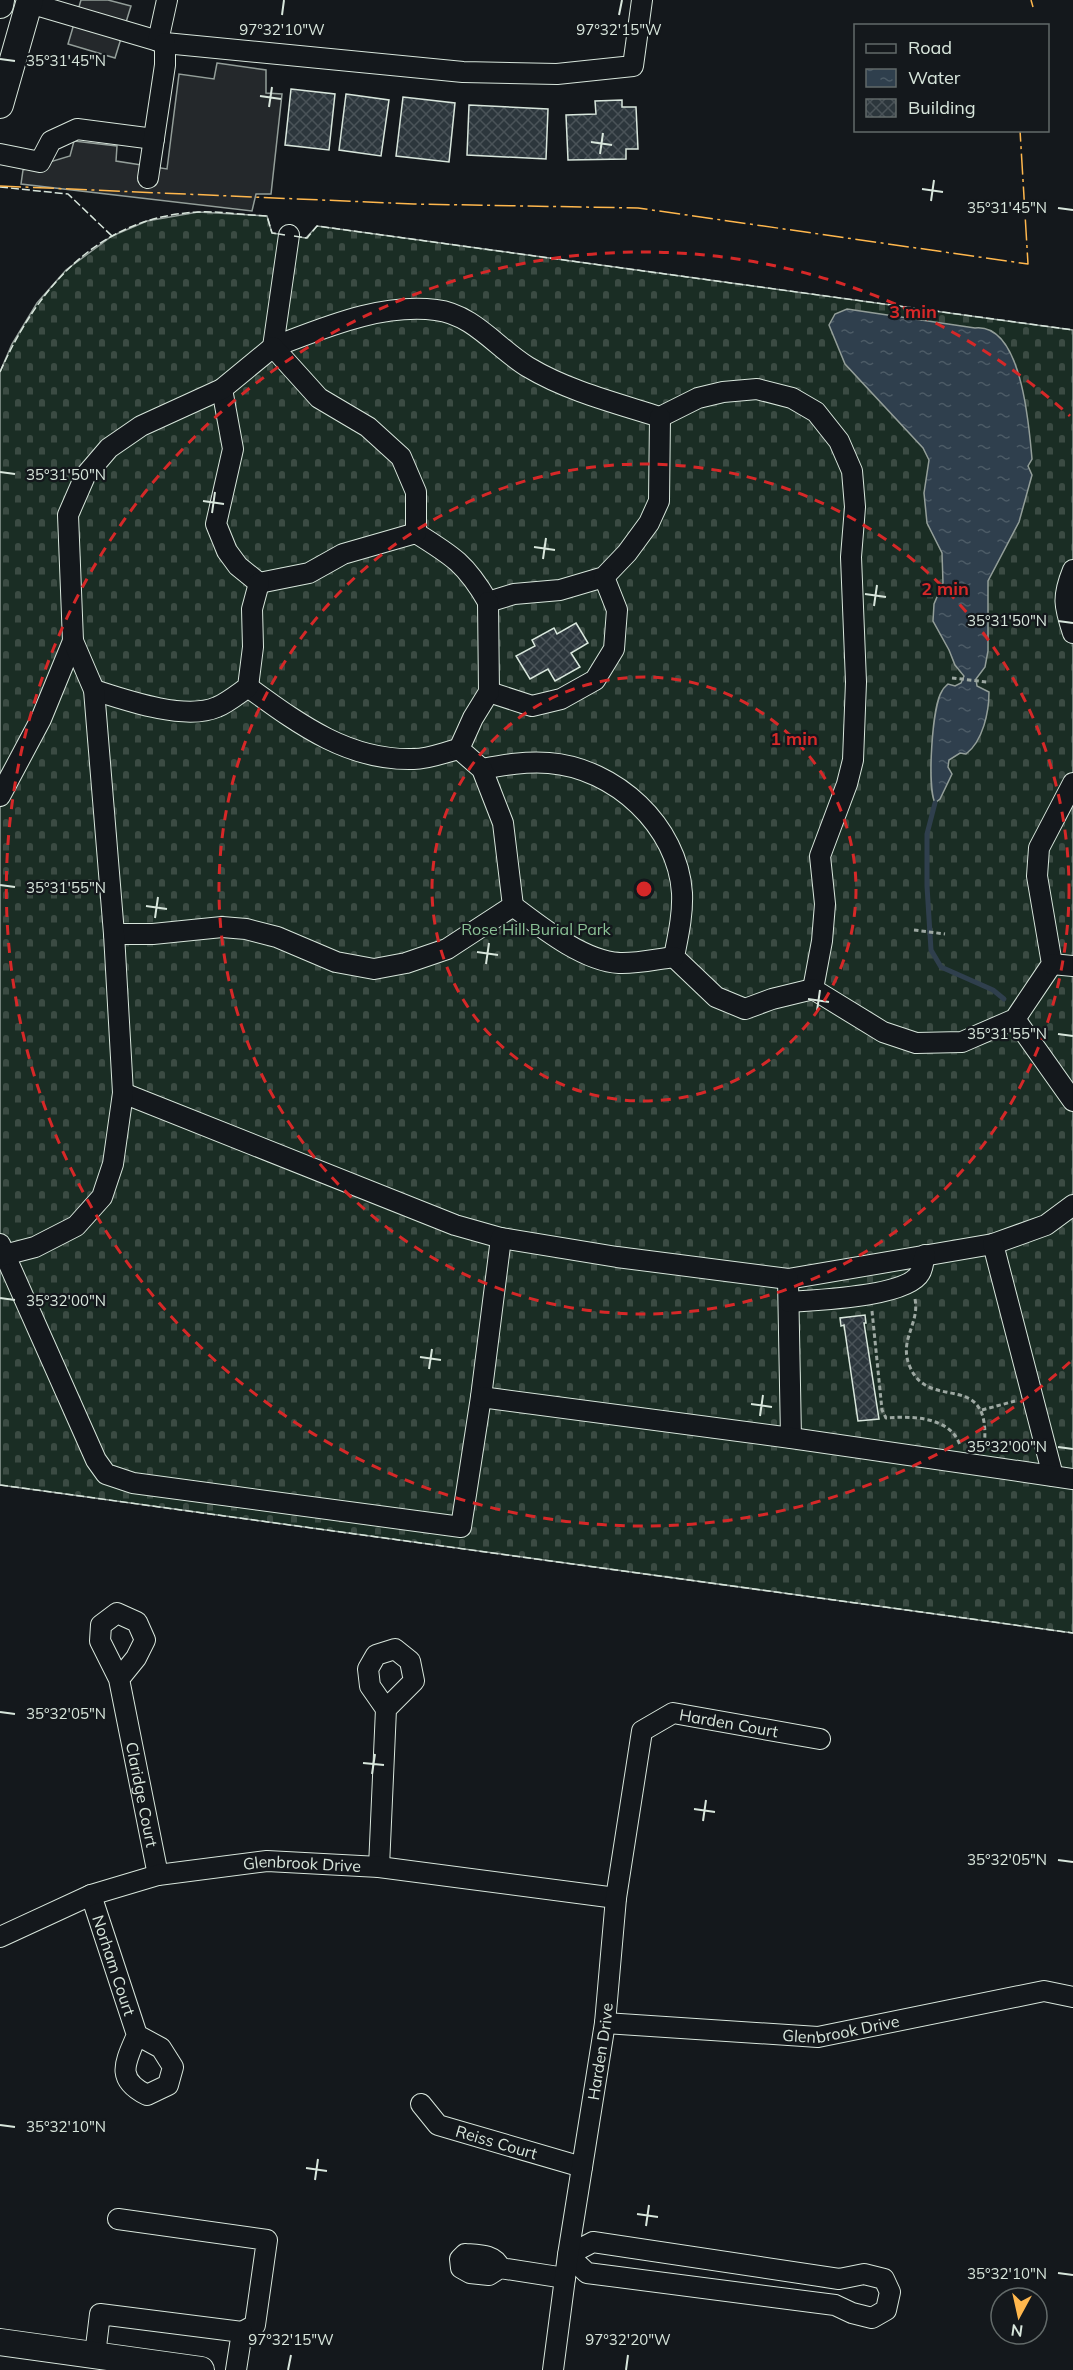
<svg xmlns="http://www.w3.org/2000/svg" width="1073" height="2370" font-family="Mulish,sans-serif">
  <defs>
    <pattern id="cemetery-stones" width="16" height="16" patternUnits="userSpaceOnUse" patternTransform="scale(1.5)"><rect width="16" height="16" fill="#1a2d24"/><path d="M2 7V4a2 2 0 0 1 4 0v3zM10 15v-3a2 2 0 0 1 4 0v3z" fill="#3b4b43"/></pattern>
    <pattern id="water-ripples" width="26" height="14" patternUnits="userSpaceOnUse" patternTransform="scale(1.5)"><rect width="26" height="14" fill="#2f3f4d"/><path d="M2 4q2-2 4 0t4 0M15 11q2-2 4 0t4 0" fill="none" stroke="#4c5b66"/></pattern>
    <pattern id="building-cross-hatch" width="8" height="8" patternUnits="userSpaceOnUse" patternTransform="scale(1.5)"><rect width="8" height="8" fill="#2c363c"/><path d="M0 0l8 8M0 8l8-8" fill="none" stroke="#4a5358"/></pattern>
  </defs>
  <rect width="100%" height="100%" fill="#14181c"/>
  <!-- cemetery -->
  <path fill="url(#cemetery-stones)" stroke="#939e99" stroke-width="1.5" d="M198,212L267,216L272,233L306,238L317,226L1073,330V1633L0,1485V372L12,344L37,303L66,270L112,236L147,221Z"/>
  <!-- parking -->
  <g fill="#24282b" stroke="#939e99" stroke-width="1.5">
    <path d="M81,0H108L131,6L115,58L68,44Z"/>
    <path d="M217,63L266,70V93L282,94L271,194H256L252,211L21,184L23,170L70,156L74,141L117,146L116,161L167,169L179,74L214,79Z"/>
  </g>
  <!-- water -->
  <path fill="url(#water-ripples)" stroke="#939e99" stroke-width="1.5" d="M847,309L975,328C1022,323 1029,426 1032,459L1028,466L1032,475L1019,522L988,581V651L985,667L976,679L977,686L989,692C989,712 983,741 966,754L960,753L949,760L948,767L952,774L940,799L935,803C927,787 932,706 942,691C943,688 946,686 948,684L955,686L961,683L964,676L955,665L949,650L933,621L934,604L943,583L942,553L927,523L924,493L929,460L923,448L845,364L829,325L835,314Z"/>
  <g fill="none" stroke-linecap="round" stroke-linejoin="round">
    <!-- stream -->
    <path stroke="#2f3f4d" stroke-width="5" d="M935,803L927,834V886L931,950L941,967L993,990L1004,999"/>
  </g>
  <!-- building -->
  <g fill="url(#building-cross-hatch)" stroke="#d8e6dc" stroke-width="1.5">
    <path d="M291,89L335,94L329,150L285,145Z"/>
    <path d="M346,94L389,100L381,156L339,150Z"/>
    <path d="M403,97L455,103L449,162L396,156Z"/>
    <path d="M622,100V107H636L638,149H626V159L568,160L566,115L596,114L595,101Z"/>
    <path d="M469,105L548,109L546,159L467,155Z"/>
    <path d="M576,623L588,643L571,653L580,667L555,681L548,669L530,679L516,656L535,646L532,640L554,628L557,634Z"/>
    <path d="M865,1315L866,1323H864L879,1419L858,1421L844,1325L841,1326L840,1318Z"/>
  </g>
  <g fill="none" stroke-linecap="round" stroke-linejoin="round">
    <defs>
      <g id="minor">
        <path d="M29,3L165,43L463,72L557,74L633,66L642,0"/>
        <path d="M158,41L167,0"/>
        <path d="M0,154L40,162L51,141L77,129L154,139"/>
        <path d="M148,178L165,65V43"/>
        <path d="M289,235L273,347C324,328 380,303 436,310C473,314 498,349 528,367C568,391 616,403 660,417L698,398L723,392L757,389L792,398L816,412L839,441L852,471L855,507L851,557L856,682L853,760L847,784L820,856L825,904L822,941L813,989L883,1032L916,1043L962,1042L1015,1019L1052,964L1037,876L1039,848L1073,783"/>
        <path d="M222,389L233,449L216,524L227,551L238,566L259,583"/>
        <path d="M1073,570C1062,597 1064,606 1073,633"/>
        <path d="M259,583L309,573L343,554L416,533C453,556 466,564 488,602L514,594L560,590L604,577L627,553L649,523L659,501L660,417"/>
        <path d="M248,687C299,724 348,761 414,759C429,759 445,752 459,749"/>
        <path d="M94,690C125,700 185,721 217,707C227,703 238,694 248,687L253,647L252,609L259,583"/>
        <path d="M489,692L532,706L561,699L595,680L614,649L617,610L604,577"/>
        <path d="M482,769C504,765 526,761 549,763C615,768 678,826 682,893C683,915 678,936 674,957L716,997L745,1009L772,999L813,989"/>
        <path d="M0,796L41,719L73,641"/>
        <path d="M513,906C541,927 583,961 619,963C636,964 657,959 674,957"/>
        <path d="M114,934H153L222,927L246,929L277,937L336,962L374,969L406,963L447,949L513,906L503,823L482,769L459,749L473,718L489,692L488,602"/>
        <path d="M1052,964L1073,966"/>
        <path d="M1015,1019L1073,1101"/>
        <path d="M123,1093L455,1225L501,1238L617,1257L788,1279L993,1244L1046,1225L1073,1205"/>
        <path d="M0,1244L96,1460L106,1474L133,1483L461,1527L481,1397L501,1238"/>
        <path d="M993,1244L1053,1476"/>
        <path d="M0,1256L35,1247L76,1226L102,1197L113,1164L123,1093L114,934L94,690L73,641L68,515L85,476L109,448L141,426L222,389L273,347L319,398L368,427L401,457L416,492V533"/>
        <path d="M788,1279L791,1438"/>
        <path d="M789,1302C815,1300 907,1297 920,1273C923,1269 923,1261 925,1255"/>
        <path d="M481,1397L791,1438L1073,1479"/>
        <path id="s1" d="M119,1679L136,1658L145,1640L137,1622L117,1613L101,1625L100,1641L119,1679L158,1875"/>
        <path d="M379,1867L386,1709L370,1686L368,1669L376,1655L395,1649L410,1661L414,1681L386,1709"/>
        <path id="s2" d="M91,1895L137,2035L161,2048L173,2067L168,2085L147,2095C115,2079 125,2063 137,2035"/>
        <path id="s3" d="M0,1937L91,1895L158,1875L267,1861L379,1867L616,1898"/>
        <path id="s4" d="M605,2023L818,2037L1044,1991L1073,1997"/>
        <path id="s5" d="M421,2104L438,2125L582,2167"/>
        <path d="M118,2219L267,2240L255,2325L242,2332"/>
        <path d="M593,2242L839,2279L864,2274L884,2279L890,2292L886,2310L872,2318L852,2313L835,2305L587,2273L568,2255Z"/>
        <path d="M500,2268C495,2254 478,2255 465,2254L460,2259L461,2268L470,2273L489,2275L500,2268L565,2278"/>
        <path d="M95,2355L100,2314L242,2332L236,2370"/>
        <path id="s6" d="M553,2370L568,2255L605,2023L616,1898L642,1731L673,1713L820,1739"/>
      </g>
      <g id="major">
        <path d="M0,5L1,0"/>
        <path d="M0,105L30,0"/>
        <path d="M0,2342L201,2370"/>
      </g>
    </defs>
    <!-- minor casing -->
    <use href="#minor" stroke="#d8e6dc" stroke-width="22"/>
    <!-- major casing -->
    <use href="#major" stroke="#d8e6dc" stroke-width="28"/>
    <!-- path -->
    <g stroke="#9da8a2" stroke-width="3" stroke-dasharray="4.5 3" stroke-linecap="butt">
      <path d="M952,678L987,682"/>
      <path d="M914,930L945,934"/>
      <path d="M915,1299C920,1324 898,1340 910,1367C930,1414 993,1366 984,1449"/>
      <path d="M872,1311L882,1410L886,1418C910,1416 950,1416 960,1445"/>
      <path d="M982,1410L1015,1401"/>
    </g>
    <!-- minor -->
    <use href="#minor" stroke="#14181c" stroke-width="20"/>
    <!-- major -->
    <use href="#major" stroke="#14181c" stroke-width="26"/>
    <!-- fence -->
    <g stroke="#d8e6dc" stroke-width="1.5" stroke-dasharray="8 3" stroke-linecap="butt">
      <path d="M0,187L68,194L112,236"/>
      <path d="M294,236L307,238L317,226L1073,330"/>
      <path d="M0,372C38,287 98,217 198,212C220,211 244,215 267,216L272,233L285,235"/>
      <path d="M0,1485L1073,1633"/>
    </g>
    <!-- power -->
    <g stroke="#ffb74d" stroke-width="1.5" stroke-dasharray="21 4.5 3 4.5" stroke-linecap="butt">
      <path d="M1031,0L1033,7"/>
      <path d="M0,186L414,204L638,208L1028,264L1020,130"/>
    </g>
  </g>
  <!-- ticks -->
  <path fill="none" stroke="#d8e6dc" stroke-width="2" d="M282,15L284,0M619,15L622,0M0,59L15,61M260,96L281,99M269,107L272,87M591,142L612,145M600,154L603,133M922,189L943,192M931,201L934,180M1058,208L1073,210M0,472L15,474M203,501L224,504M212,513L215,492M534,547L555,550M543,559L546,538M865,594L886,597M874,606L877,585M1058,621L1073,623M0,885L15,887M146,906L167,909M155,918L158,897M477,952L498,955M486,964L489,943M808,999L829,1002M817,1011L820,990M1058,1034L1073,1036M0,1298L15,1300M420,1357L441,1360M429,1369L432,1349M751,1404L772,1407M760,1416L763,1395M1058,1447L1073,1449M0,1712L15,1714M363,1763L384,1765M372,1774L375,1754M694,1809L715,1812M703,1821L706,1800M1058,1860L1073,1862M0,2125L15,2127M306,2168L327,2171M315,2180L318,2159M637,2214L658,2217M646,2226L649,2205M1058,2273L1073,2275M288,2370L291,2355M626,2370L628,2355"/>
  <!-- distance rings -->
  <g fill="none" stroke="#d62828" stroke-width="3" stroke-dasharray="10 8">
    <circle cx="644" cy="889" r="212"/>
    <circle cx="644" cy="889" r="425"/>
    <path d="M1070 1362A637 637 0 1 1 1070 416"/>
  </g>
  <g text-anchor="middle" stroke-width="4.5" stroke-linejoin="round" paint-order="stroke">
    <!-- park labels -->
    <g font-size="16" fill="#8ac095" stroke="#14181c">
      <text x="536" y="935">Rose Hill Burial Park</text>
    </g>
    <!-- street labels -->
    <g font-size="16" fill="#d8e6dc" stroke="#14181c">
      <text dy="6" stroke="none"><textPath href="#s6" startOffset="738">Harden Court</textPath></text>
      <text dy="6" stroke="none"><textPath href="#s1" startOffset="285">Claridge Court</textPath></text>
      <text dy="6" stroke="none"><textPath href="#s3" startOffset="315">Glenbrook Drive</textPath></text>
      <text dy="6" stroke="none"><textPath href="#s2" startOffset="74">Norham Court</textPath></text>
      <text dy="6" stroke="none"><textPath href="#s4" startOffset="237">Glenbrook Drive</textPath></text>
      <text dy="6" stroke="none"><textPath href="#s6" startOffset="322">Harden Drive</textPath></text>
      <text dy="6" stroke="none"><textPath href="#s5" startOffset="88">Reiss Court</textPath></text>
    </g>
  </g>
  <g font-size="15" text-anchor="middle" fill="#d8e6dc" stroke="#14181c" stroke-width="4.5" stroke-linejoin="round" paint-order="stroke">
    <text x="282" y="35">97°32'10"W</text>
    <text x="619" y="35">97°32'15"W</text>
    <text x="66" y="66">35°31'45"N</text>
    <text x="1007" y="213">35°31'45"N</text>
    <text x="66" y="480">35°31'50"N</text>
    <text x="1007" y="626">35°31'50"N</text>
    <text x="66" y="893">35°31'55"N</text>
    <text x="1007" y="1039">35°31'55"N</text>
    <text x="66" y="1306">35°32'00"N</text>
    <text x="1007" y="1452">35°32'00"N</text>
    <text x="66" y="1719">35°32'05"N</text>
    <text x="1007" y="1865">35°32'05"N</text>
    <text x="66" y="2132">35°32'10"N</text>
    <text x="1007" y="2279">35°32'10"N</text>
    <text x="291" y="2345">97°32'15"W</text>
    <text x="628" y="2345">97°32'20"W</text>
  </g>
  <circle cx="644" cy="889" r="9" fill="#d62828" stroke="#14181c" stroke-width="3"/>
  <g font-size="18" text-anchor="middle" font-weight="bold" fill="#d62828" stroke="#14181c" stroke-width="4.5" stroke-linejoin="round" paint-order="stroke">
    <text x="913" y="318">3 min</text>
    <text x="945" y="595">2 min</text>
    <text x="794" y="745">1 min</text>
  </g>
  <!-- legend -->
  <rect x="854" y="24" width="195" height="108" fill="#14181c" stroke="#626a69" stroke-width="1.5"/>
  <rect x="866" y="44" width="30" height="9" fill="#14181c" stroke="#626a69" stroke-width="1.5"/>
  <text x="908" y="54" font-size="18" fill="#d8e6dc">Road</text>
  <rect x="866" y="69" width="30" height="18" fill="url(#water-ripples)" stroke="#626a69" stroke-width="1.5"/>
  <text x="908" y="84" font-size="18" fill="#d8e6dc">Water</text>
  <rect x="866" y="99" width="30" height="18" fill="url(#building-cross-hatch)" stroke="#626a69" stroke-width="1.5"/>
  <text x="908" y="114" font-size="18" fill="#d8e6dc">Building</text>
  <!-- north arrow -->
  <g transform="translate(1019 2316) rotate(188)"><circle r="28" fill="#14181c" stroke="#626a69" stroke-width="1.5"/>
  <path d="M0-4.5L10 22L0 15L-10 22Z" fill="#ffb74d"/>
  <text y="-9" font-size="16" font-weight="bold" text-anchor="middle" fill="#d8e6dc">N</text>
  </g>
</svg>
